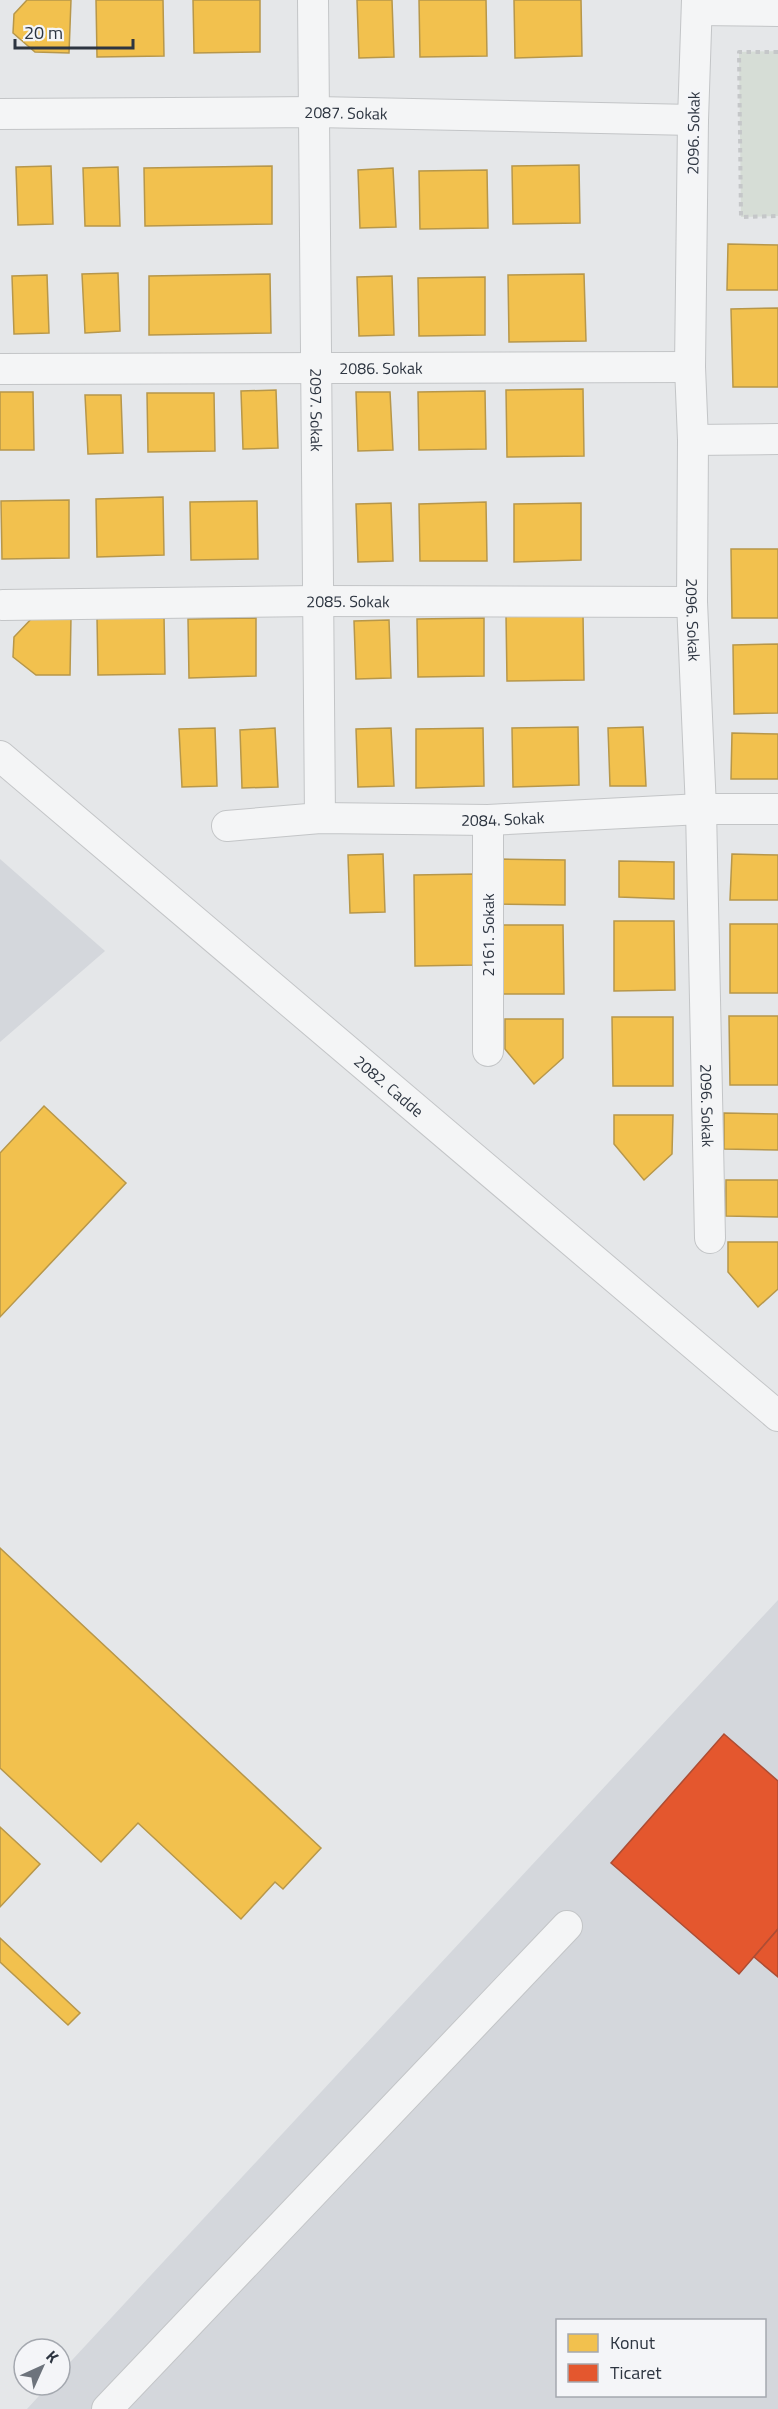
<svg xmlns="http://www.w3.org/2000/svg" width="778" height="2409" font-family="'Titillium Web',sans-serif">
  <rect width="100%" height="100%" fill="#e5e7e9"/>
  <!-- built -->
  <g fill="#d4d7dc" fill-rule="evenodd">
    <path d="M0,859L105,951L0,1042Z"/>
    <path d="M778,1600V2409H27L49,2385H60V2373ZM558,2320H764V2396H558Z"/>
  </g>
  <!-- green -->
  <path fill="#d6ddd6" d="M778,51V216L741,217L739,52Z"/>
  <!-- homes -->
  <g fill="#f2c14e" stroke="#b7974a" stroke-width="1.5">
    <path d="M27,0H71L69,53L35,52L13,33L14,14Z"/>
    <path d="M96,0H163L164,56L97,57Z"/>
    <path d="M193,0H260V52L194,53Z"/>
    <path d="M357,0H392L394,57L359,58Z"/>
    <path d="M419,0H486L487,56L420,57Z"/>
    <path d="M514,0H581L582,56L515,58Z"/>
    <path d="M579,165L580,223L513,224L512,166Z"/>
    <path d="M51,166L53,224L18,225L16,167Z"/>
    <path d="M272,166V224L145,226L144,168Z"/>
    <path d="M118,167L120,226H85L83,168Z"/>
    <path d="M393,168L396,227L360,228L358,170Z"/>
    <path d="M487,170L488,228L420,229L419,171Z"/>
    <path d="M728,244L778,245V290H727Z"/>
    <path d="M118,273L120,331L85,333L82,274Z"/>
    <path d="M270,274L271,333L149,335V276Z"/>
    <path d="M584,274L586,341L509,342L508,275Z"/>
    <path d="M47,275L49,333L14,334L12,276Z"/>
    <path d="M392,276L394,335L359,336L357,277Z"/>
    <path d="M485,277V335L419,336L418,278Z"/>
    <path d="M778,308V387H733L731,309Z"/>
    <path d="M583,389L584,456L507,457L506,390Z"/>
    <path d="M276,390L278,448L243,449L241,391Z"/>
    <path d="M485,391L486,449L419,450L418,392Z"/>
    <path d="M0,392H33L34,450H0Z"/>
    <path d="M356,392H390L393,450L358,451Z"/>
    <path d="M147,393H214L215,451L148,452Z"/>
    <path d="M85,395H121L123,453L88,454Z"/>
    <path d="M163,497L164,555L97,557L96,499Z"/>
    <path d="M69,500V558L2,559L1,501Z"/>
    <path d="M257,501L258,559L191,560L190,502Z"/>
    <path d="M486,502L487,561H420L419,504Z"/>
    <path d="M391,503L393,561L358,562L356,504Z"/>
    <path d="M581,503V560L514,562V504Z"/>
    <path d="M731,549H778V618H732Z"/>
    <path d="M583,614L584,680L507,681L506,615Z"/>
    <path d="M34,616L71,617L70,675H36L13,657L14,637Z"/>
    <path d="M164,616L165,674L98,675L97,617Z"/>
    <path d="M256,618V676L189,678L188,619Z"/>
    <path d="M484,618V676L418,677L417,619Z"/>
    <path d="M389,620L391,678L356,679L354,621Z"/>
    <path d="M778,644V713L734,714L733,645Z"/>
    <path d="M578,727L579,785L513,787L512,728Z"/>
    <path d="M643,727L646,786H610L608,728Z"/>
    <path d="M215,728L217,786L182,787L179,729Z"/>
    <path d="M275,728L278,787L242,788L240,730Z"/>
    <path d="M391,728L394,786L358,787L356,729Z"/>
    <path d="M483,728L484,786L416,788V729Z"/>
    <path d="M732,733L778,734V779H731Z"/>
    <path d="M383,854L385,912L350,913L348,855Z"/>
    <path d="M732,854L778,855V900H730Z"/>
    <path d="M499,859L565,860V905L498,904Z"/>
    <path d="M619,861L674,862V899L619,897Z"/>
    <path d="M475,874V965L415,966L414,875Z"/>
    <path d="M614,921H674L675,990L614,991Z"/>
    <rect x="730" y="924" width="48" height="69"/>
    <path d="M502,925H563L564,994H503Z"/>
    <path d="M729,1016H778V1085H730Z"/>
    <path d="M612,1017H673V1086H613Z"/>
    <path d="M505,1019H563V1058L534,1084L505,1049Z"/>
    <path d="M44,1106L126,1183L0,1317V1153Z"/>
    <path d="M724,1113L778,1114V1150L724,1149Z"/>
    <path d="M614,1115H673L672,1154L644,1180L614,1144Z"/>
    <path d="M726,1180H778V1217L726,1216Z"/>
    <path d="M728,1242H778V1289L758,1307L728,1272Z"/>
    <path d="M0,1548L321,1848L283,1889L275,1882L241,1919L138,1823L101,1862L0,1768Z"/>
    <path d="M0,1827L40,1864L0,1907Z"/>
    <path d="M0,1938L80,2013L68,2025L0,1962Z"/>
  </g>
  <!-- shops -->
  <g fill="#e4572e" stroke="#ad4d34" stroke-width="1.5">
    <path d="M724,1734L778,1781V1929L739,1974L611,1863Z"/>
    <path d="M778,1929V1977L754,1957Z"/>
  </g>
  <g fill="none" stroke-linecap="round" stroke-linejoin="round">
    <defs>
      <g id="minor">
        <path id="s1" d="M313,0L320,818"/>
        <path id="s2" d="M697,0L693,120L690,367L693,440L692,602L701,809L710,1238"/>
        <path d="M697,10L778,11"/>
        <path id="s3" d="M0,114L316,112L693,120"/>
        <path id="s4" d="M0,369L690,367"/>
        <path d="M693,440L778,439"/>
        <path id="s5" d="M3,605L317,601L692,602"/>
        <path id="s6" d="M0,756L778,1416"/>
        <path d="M488,820V1051"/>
        <path id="s7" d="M227,826L320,818L488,820L701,809H778"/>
        <path d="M107,2409L567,1926"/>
      </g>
    </defs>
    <!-- minor casing -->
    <use href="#minor" stroke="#c3c5c7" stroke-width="32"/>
    <!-- path -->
    <path stroke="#c5c7c9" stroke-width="4" stroke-dasharray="4.5 4.5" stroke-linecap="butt" d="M778,52H739L741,217L778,216"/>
    <!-- minor -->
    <use href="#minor" stroke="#f4f5f6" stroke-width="30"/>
  </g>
  <g text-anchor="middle" stroke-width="6" stroke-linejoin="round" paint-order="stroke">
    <!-- street labels -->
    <g font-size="16" fill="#2d3541" stroke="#f4f5f8">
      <text dy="6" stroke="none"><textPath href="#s3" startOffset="346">2087. Sokak</textPath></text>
      <text transform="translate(693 133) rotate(-89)" y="6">2096. Sokak</text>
      <text dy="6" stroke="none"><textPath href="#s4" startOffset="381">2086. Sokak</textPath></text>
      <text dy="6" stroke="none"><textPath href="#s1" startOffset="410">2097. Sokak</textPath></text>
      <text dy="6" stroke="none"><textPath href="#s5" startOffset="345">2085. Sokak</textPath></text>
      <text dy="6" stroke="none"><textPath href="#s2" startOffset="620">2096. Sokak</textPath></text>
      <text dy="6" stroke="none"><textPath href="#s7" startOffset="276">2084. Sokak</textPath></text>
      <text transform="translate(488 935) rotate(-90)" y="6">2161. Sokak</text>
      <text dy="6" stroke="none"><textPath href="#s6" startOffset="510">2082. Cadde</textPath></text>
      <text dy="6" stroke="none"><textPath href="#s2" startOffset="1106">2096. Sokak</textPath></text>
    </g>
  </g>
  <!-- legend -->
  <rect x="556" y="2319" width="210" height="78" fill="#f4f5f8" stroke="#a4a8af" stroke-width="1.5"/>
  <rect x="568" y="2334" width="30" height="18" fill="#f2c14e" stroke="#a4a8af" stroke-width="1.5"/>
  <text x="610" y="2349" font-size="18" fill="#2d3541">Konut</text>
  <rect x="568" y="2364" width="30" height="18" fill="#e4572e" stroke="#a4a8af" stroke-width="1.5"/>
  <text x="610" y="2379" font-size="18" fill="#2d3541">Ticaret</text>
  <!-- north arrow -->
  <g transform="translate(42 2367) rotate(45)"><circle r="28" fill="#f4f5f8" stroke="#a4a8af" stroke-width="1.5"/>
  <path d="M0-4.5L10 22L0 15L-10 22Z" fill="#6d737c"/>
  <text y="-9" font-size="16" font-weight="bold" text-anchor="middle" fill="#2d3541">K</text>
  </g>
  <!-- scale -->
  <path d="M15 39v9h118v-9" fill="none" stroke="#2d3541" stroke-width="3"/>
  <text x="24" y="39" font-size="18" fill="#2d3541" stroke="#f4f5f8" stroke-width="4.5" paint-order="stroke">20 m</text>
</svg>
